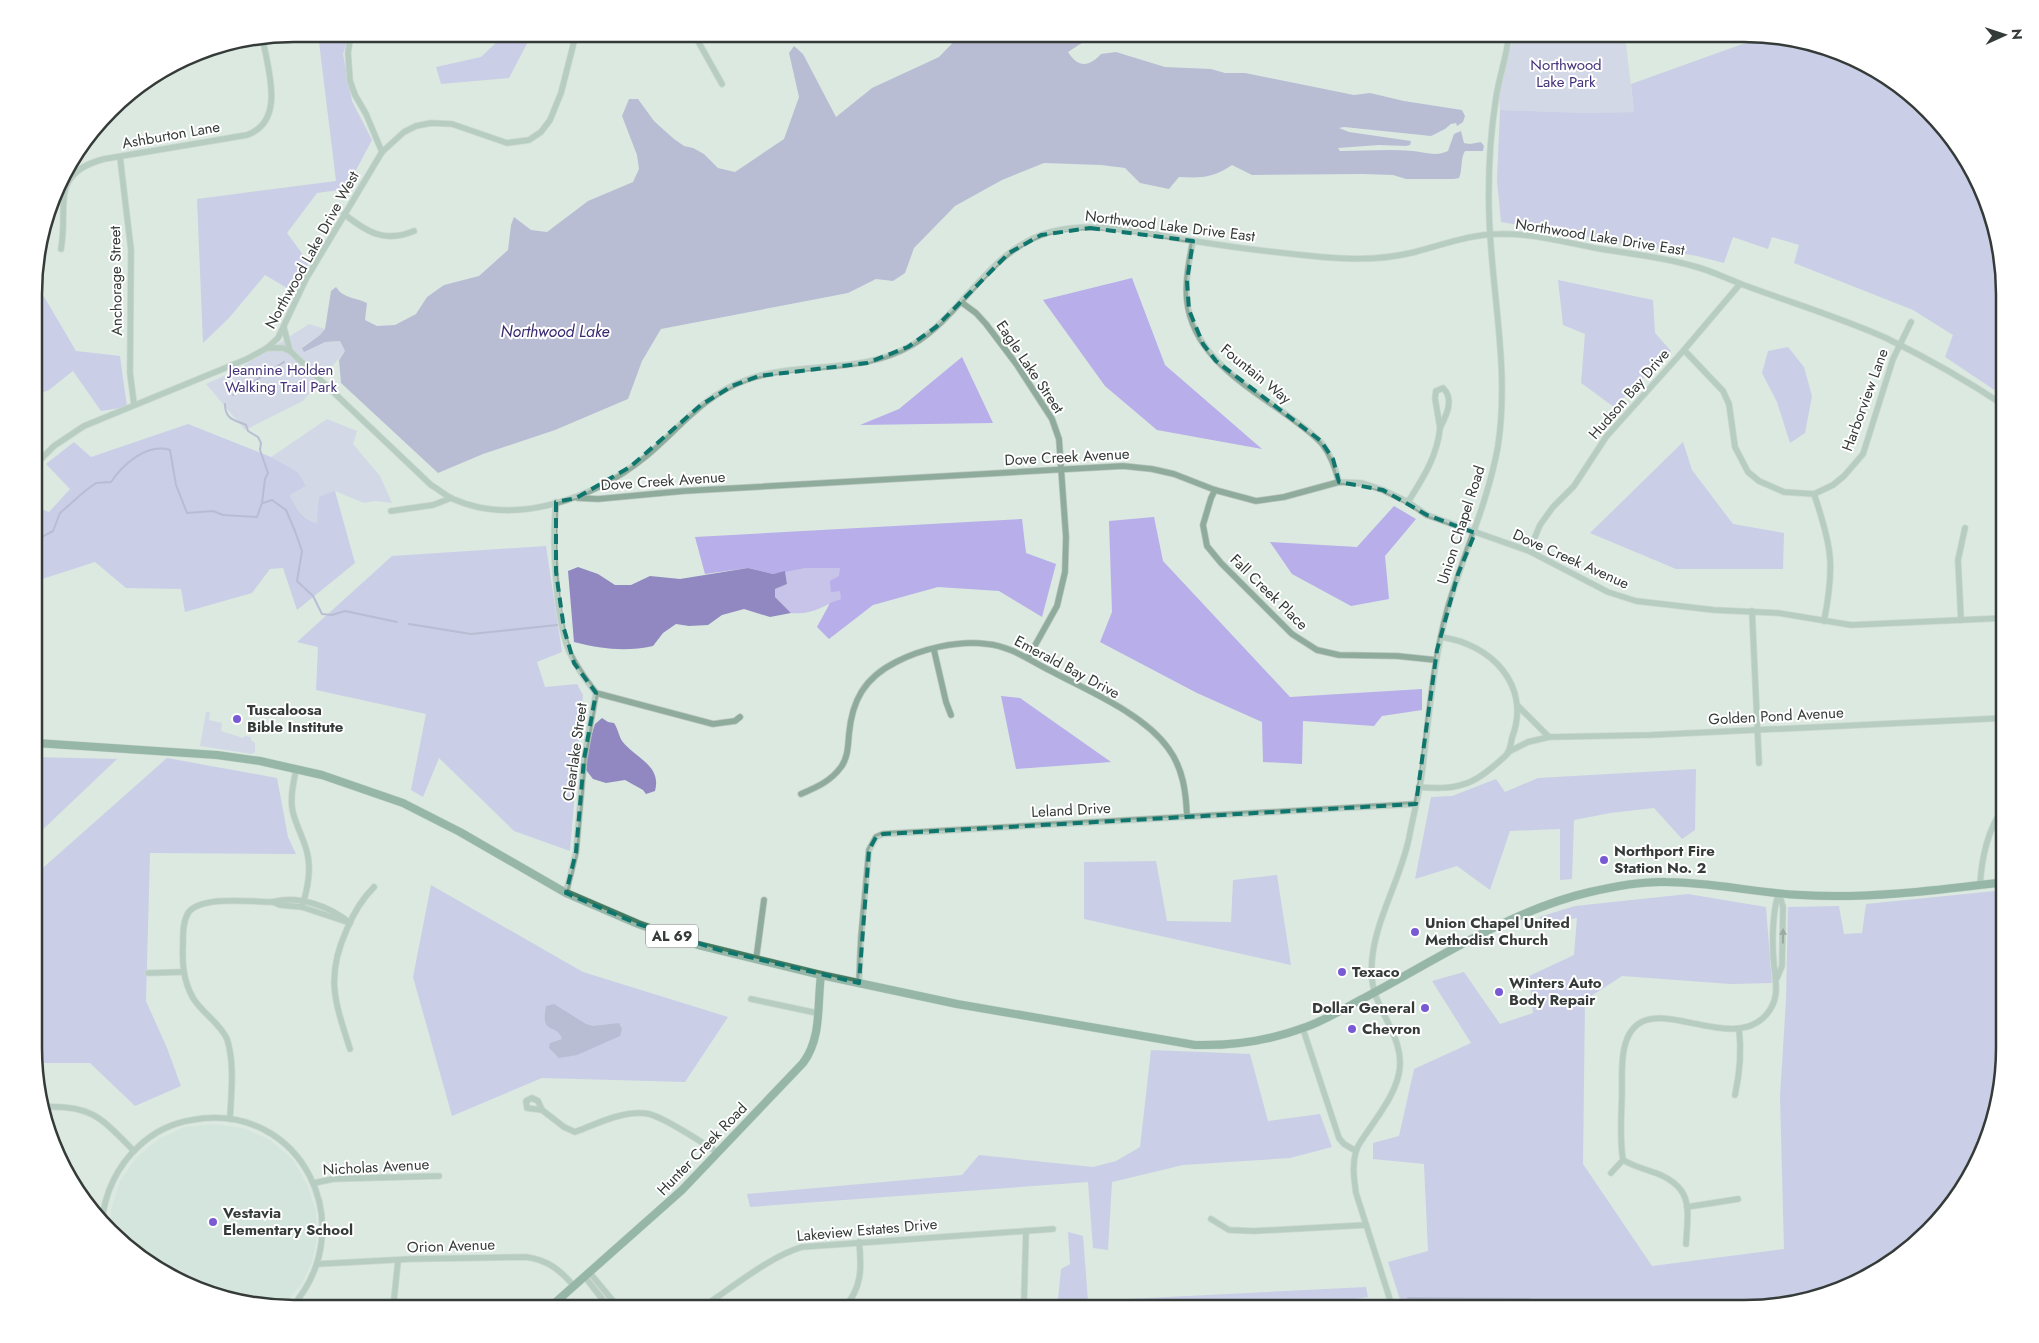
<svg xmlns="http://www.w3.org/2000/svg" width="2039" height="1343" font-family="Jost,sans-serif">
  <rect width="100%" height="100%" fill="#dbe9e1"/>
  <!-- built -->
  <path fill="#cbe0d4" d="M214,1124L243,1128L270,1140L292,1159L307,1184L316,1212L317,1237L312,1262L301,1285L281,1307L211,1296L149,1265L110,1233L111,1210L120,1182L136,1158L159,1139L185,1127Z"/>
  <!-- green -->
  <g fill="#c8c3e9">
    <path d="M1515,34H1619L1625,36L1634,112L1584,113L1500,110L1498,84Z"/>
    <path d="M309,324L325,329L320,335L302,347L325,342L340,341L345,351L303,401L245,430L206,384L237,370Z"/>
    <path d="M327,419L357,431L353,444L380,476L392,503L375,501L364,503L335,491L317,523C303,519 296,508 290,495L306,486L298,472L271,457Z"/>
    <path d="M806,568H840L841,599C822,606 813,615 791,613L775,597V589L787,584L785,571Z"/>
    <path d="M206,712H210L209,720L222,723L221,731L243,738L244,736L251,737V740L255,743V752L252,754L200,746Z"/>
  </g>
  <!-- forest -->
  <g fill="#b7aeea">
    <path d="M318,34H350L343,54L352,101L372,140L346,189L317,193L287,233L309,263L292,291L265,275L229,318L203,343L197,199L336,181Z"/>
    <path d="M505,34H532L509,78L441,84L436,67L481,57Z"/>
    <path d="M1762,37L1828,47L1890,78L1940,122L1971,164L1996,226L2005,277V397L1945,357L1953,335L1913,310L1794,263L1799,245L1772,237L1768,249L1733,237L1724,263L1697,256L1501,222L1497,180L1500,110L1584,113L1634,112L1631,84Z"/>
    <path d="M1132,278L1165,365L1262,449L1157,430L1105,386L1043,300Z"/>
    <path d="M1558,280L1653,300L1655,333L1671,351L1614,407L1581,383L1585,334L1563,325Z"/>
    <path d="M36,283L76,351L120,356L127,407L101,411L73,371L49,390L36,395Z"/>
    <path d="M1788,347L1804,367L1812,396L1805,433L1790,443L1777,402L1762,373L1768,351Z"/>
    <path d="M962,357L993,423L860,425L899,409Z"/>
    <path d="M188,424L271,457L298,472L306,486L290,495C296,508 303,520 317,523L319,497L335,491L355,563L297,610L283,568L270,569L252,593L185,612L181,589L126,588L95,562L36,581V507L49,512L70,489L46,464L74,442L91,457Z"/>
    <path d="M1683,442L1692,470L1733,524L1784,533L1783,569H1676L1590,533Z"/>
    <path d="M1394,506L1416,519L1385,556L1389,599L1351,606L1292,574L1270,542L1357,547Z"/>
    <path d="M1154,517L1163,561L1290,697L1422,689V710L1382,716L1374,726L1303,721L1302,764L1263,762L1262,722L1197,693L1100,642L1112,612L1109,521Z"/>
    <path d="M1022,519L1026,553L1056,564L1042,617L999,591L938,587L873,605L829,639L817,627L830,603L841,599L840,591L831,592L830,581L839,576L840,568H806L773,574L748,568L705,574L695,537Z"/>
    <path d="M546,546L562,652L537,662L545,687L577,684L583,695L570,851L514,831L439,758L423,797L411,790L426,714L316,690L318,647L297,642L392,556Z"/>
    <path d="M1001,696L1020,698L1111,762L1016,769Z"/>
    <path d="M36,757L117,759L36,836Z"/>
    <path d="M167,758L277,778L288,837L296,854L150,853L146,1001L167,1048L181,1086L135,1106L90,1063H36V874Z"/>
    <path d="M1696,769L1695,830L1682,839L1654,808L1610,813L1574,820L1572,879L1560,880V829L1510,831L1490,890L1457,866L1415,879L1431,797L1452,796L1496,779L1505,792L1538,778Z"/>
    <path d="M1156,861L1167,921L1231,922L1233,880L1277,875L1291,965L1084,919V862Z"/>
    <path d="M431,885L583,972L728,1017L685,1082L542,1078L452,1116L413,977Z"/>
    <path d="M2005,890L2004,1071L1992,1132L1961,1194L1917,1244L1875,1275L1813,1300L1762,1309H1403L1388,1262L1428,1251L1424,1164L1373,1159V1143L1399,1136L1414,1069L1471,1043L1432,981L1464,972L1500,1024L1533,1013L1529,976L1574,955L1577,918L1545,924L1539,917L1575,906L1688,894L1766,907L1772,983L1731,984L1622,976L1585,1000L1583,1164L1652,1266L1784,1249L1780,1096L1786,1000L1788,907L1839,906L1844,934L1862,933L1866,904Z"/>
    <path d="M1151,1050L1250,1054L1268,1121L1320,1114L1332,1147L1290,1158L1183,1165L1112,1182L1108,1250L1093,1248L1088,1182L750,1207L747,1194L962,1175L979,1155L1093,1167L1116,1161L1140,1147Z"/>
    <path d="M1068,1232L1083,1236L1088,1301L1366,1287L1368,1297L1292,1309H1057L1061,1269L1070,1264Z"/>
  </g>
  <!-- water -->
  <g fill="#9188c2">
    <path d="M961,34H1091L1088,39L1068,52C1078,68 1089,67 1101,54L1116,52L1165,67L1211,69L1225,73H1245L1354,95L1370,93L1404,101L1462,110L1465,116L1463,122L1457,126L1456,123L1451,124L1445,129L1431,136L1344,127L1339,128L1349,132L1411,141L1410,145L1406,146L1379,145L1338,148L1340,151C1364,151 1389,149 1413,151C1425,152 1436,157 1448,151L1454,134L1461,131L1464,143L1470,144L1481,142L1484,146L1483,151H1465C1460,159 1463,169 1459,178L1454,179H1406L1393,175L1362,174L1252,175L1232,165C1213,178 1201,178 1179,177L1169,189L1140,183L1125,168L1101,165L1044,163L1002,180L955,206L914,248L905,273L893,281L876,279L848,293L661,329L642,361L628,399L555,430L483,454L438,473L341,383L339,360L345,351L340,341L325,342L304,352L302,348L320,335L325,329L331,291L336,287C344,299 355,297 367,303L365,320L377,326L395,325L416,314L427,297L444,285L479,276L508,250L511,225L514,217L531,230L547,232L588,201L633,182L639,169L637,155L622,116L629,99H638L654,121L674,139L684,146L693,148L704,154L718,168L735,172L784,139L799,97L789,53L794,46L803,54L836,117L872,88L939,57Z"/>
    <path d="M578,567L598,574L615,585H631L650,576L680,579L748,568L773,574L785,571L787,584L775,589V597L791,613L770,617L744,609L722,615L708,625L689,626L676,624L663,633L653,646C626,652 601,649 574,642L568,571Z"/>
    <path d="M602,718L608,722L614,723C618,729 619,736 622,741C635,758 662,765 655,791L646,794L643,790L625,780L606,783L593,779L586,770L588,746L595,724Z"/>
    <path d="M554,1004L586,1024L593,1026L619,1023L622,1029L620,1036L577,1055L559,1058L549,1048L550,1043L562,1039C557,1022 540,1037 546,1006Z"/>
  </g>
  <g fill="none" stroke-linecap="round" stroke-linejoin="round">
    <!-- stream -->
    <g stroke="#9188c2" stroke-width="2">
      <path d="M233,395L284,362"/>
      <path d="M263,503L272,500L286,510L295,531L302,551L297,581L313,596L322,614L332,615L345,611L397,622"/>
      <path d="M36,540L53,531L60,513L85,491L96,483L111,482C123,464 147,443 170,450L176,485L187,513L213,511L223,515L257,517L262,503L265,479L268,473L260,450L261,443L258,437L248,431L246,425C235,420 225,420 225,404"/>
      <path d="M409,624L471,634L557,625"/>
      <path d="M1408,1298L1528,1299L1558,1309"/>
      <path d="M1299,1309L1377,1300"/>
    </g>
    <defs>
      <g id="minor">
        <path d="M351,34L348,53L350,81L355,95L366,114L382,152"/>
        <path d="M694,34L722,84"/>
        <path d="M259,41L296,34"/>
        <path d="M120,157L131,250L130,373L134,404"/>
        <path d="M344,214C368,233 385,243 414,231"/>
        <path d="M1193,241C1189,261 1185,281 1187,301C1193,356 1247,386 1287,415C1318,438 1329,443 1339,482"/>
        <path d="M61,249C69,206 48,174 104,159L247,135C286,121 268,70 263,40"/>
        <path d="M961,302L976,313L986,324L1017,365L1052,419L1059,439L1066,537L1065,572L1057,606L1028,658"/>
        <path d="M284,328L290,351L431,485C438,489 445,495 453,499C516,527 594,498 645,457C678,430 703,395 746,380C801,360 859,376 912,345C964,314 989,249 1050,232C1096,220 1149,234 1194,241C1237,248 1279,253 1322,257C1354,260 1384,260 1415,252C1442,245 1471,234 1499,234C1533,233 1567,243 1601,249C1631,254 1663,257 1693,266C1710,270 1725,278 1741,284C1789,302 1839,317 1886,338C1927,358 1966,380 2005,406"/>
        <path d="M267,348H283L290,351"/>
        <path d="M1684,350L1723,391L1729,404L1735,447L1748,472L1759,481L1784,492L1814,494L1833,485L1844,476L1863,454L1893,359L1911,322"/>
        <path d="M1443,388C1455,399 1446,416 1440,428L1435,398L1436,391Z"/>
        <path d="M36,464L54,446L84,426L247,359L267,348L278,338L306,279L382,152L404,132L416,126L431,123L452,124L507,143L529,140L541,132L550,120L561,93L576,34"/>
        <path d="M1215,490L1211,498L1203,525L1207,546L1221,563L1292,634L1317,650L1339,655L1397,656L1436,660"/>
        <path d="M1814,494C1832,547 1835,566 1824,621"/>
        <path d="M578,498L598,499L684,491L1123,466L1152,469L1174,474L1215,490L1256,501L1284,497L1339,482L1362,483L1383,490L1408,502L1427,515L1529,551L1608,592L1636,601L1714,610L1778,613L1851,625L2005,618"/>
        <path d="M556,502C552,541 555,615 569,651C576,667 586,680 596,693L584,759L576,852L566,893"/>
        <path d="M1408,502C1423,478 1437,457 1440,428"/>
        <path d="M391,511L433,505L451,498"/>
        <path d="M1529,551L1540,525L1553,507L1574,486L1606,437L1684,350L1740,284"/>
        <path d="M1752,611L1759,763"/>
        <path d="M1961,620L1958,560L1965,528"/>
        <path d="M934,650L946,702L951,715"/>
        <path d="M596,693L713,724L735,721L740,717"/>
        <path d="M1518,706L1549,737L1651,735L2005,718"/>
        <path d="M1508,752L1528,742L1549,737"/>
        <path d="M296,770C293,785 289,801 294,816C298,830 306,843 308,857C311,873 307,891 302,907"/>
        <path d="M1419,787C1433,788 1448,789 1461,785C1474,782 1484,774 1494,766C1498,762 1504,758 1508,753C1510,749 1511,743 1512,738C1532,685 1491,644 1441,637"/>
        <path d="M801,794C817,787 831,781 841,767C848,758 848,745 849,734C852,701 864,678 896,662C921,649 958,640 987,644C1010,646 1029,660 1049,670C1086,690 1143,713 1168,748C1183,768 1186,792 1187,816"/>
        <path d="M1980,885C1982,855 1988,829 2005,805"/>
        <path d="M273,902L280,905L302,907L347,922"/>
        <path d="M756,960L764,900"/>
        <path d="M148,973L183,972"/>
        <path d="M1777,978L1782,966L1783,907L1779,893"/>
        <path d="M859,983L861,938L869,850L876,837L883,834L1416,804"/>
        <path d="M751,999L817,1013"/>
        <path d="M1303,1029L1339,1138L1344,1144L1356,1151"/>
        <path d="M350,1049C335,1002 325,977 347,929C354,912 361,900 374,887"/>
        <path d="M1735,1095C1740,1072 1742,1053 1739,1029"/>
        <path d="M532,1098L538,1101L542,1110L527,1108L526,1101Z"/>
        <path d="M44,1107C93,1105 102,1119 134,1151"/>
        <path d="M542,1110L564,1127L575,1132C596,1124 626,1109 649,1114C666,1118 701,1142 717,1152"/>
        <path d="M230,1119C231,1094 235,1064 227,1039C220,1023 202,1013 193,998C183,980 182,963 183,943C183,933 183,922 188,913C201,895 252,902 273,902C299,895 329,906 350,923"/>
        <path d="M1623,1160C1633,1166 1644,1169 1656,1173C1694,1188 1688,1209 1686,1244"/>
        <path d="M1611,1173L1623,1160C1619,1136 1622,1111 1622,1087C1622,1074 1621,1059 1625,1045C1642,981 1728,1058 1766,1015C1780,999 1776,984 1774,965C1772,946 1772,910 1779,893"/>
        <path d="M314,1183L333,1179L439,1176"/>
        <path d="M1687,1207L1738,1199"/>
        <path d="M1211,1219L1229,1230L1254,1231L1366,1225"/>
        <path d="M102,1223C104,1194 117,1166 139,1146C153,1133 172,1123 192,1120C302,1100 364,1228 290,1309"/>
        <path d="M318,1264L411,1259L526,1257C548,1260 560,1270 574,1286"/>
        <path d="M590,1273L613,1301L616,1309"/>
        <path d="M585,1277L607,1305L615,1309"/>
        <path d="M393,1309L398,1261"/>
        <path d="M700,1309C729,1290 770,1256 802,1247L1053,1229"/>
        <path d="M843,1309C862,1289 862,1268 859,1242"/>
        <path d="M1022,1309L1024,1302L1026,1231"/>
        <path d="M1393,1309L1356,1193C1354,1179 1352,1165 1356,1151C1358,1144 1364,1137 1368,1131C1380,1113 1395,1094 1399,1073C1405,1044 1384,1020 1375,994C1371,981 1371,965 1373,952C1379,913 1401,877 1409,838C1413,816 1419,795 1422,773C1429,717 1433,661 1448,607C1464,553 1488,502 1498,446C1510,368 1491,290 1489,212C1488,174 1490,136 1496,98C1499,77 1507,56 1509,34"/>
      </g>
      <g id="major">
        <path d="M36,743L217,755L260,761L322,775L403,803L460,832L566,893L638,924L698,945L821,975L957,1004L1195,1045C1233,1046 1268,1041 1303,1028C1325,1021 1344,1008 1364,998C1436,960 1511,910 1590,892C1615,886 1641,881 1666,882C1711,882 1756,893 1801,895C1868,899 1938,890 2005,882"/>
        <path d="M548,1309L682,1190L803,1063C822,1038 817,1005 821,975"/>
      </g>
    </defs>
    <!-- minor casing -->
    <use href="#minor" stroke="#bac6bf" stroke-width="7"/>
    <!-- major casing -->
    <use href="#major" stroke="#bac6bf" stroke-width="9"/>
    <!-- minor -->
    <use href="#minor" stroke="#8fab9c" stroke-width="5.5"/>
    <!-- major -->
    <use href="#major" stroke="#447a5f" stroke-width="8"/>
  </g>
  <!-- one-way arrows -->
  <defs><path id="oneway-solid" d="M-6-.8H1V-3.2L6.5 0L1 3.2V.8H-6Z" transform="scale(1.25)"/></defs>
  <use fill="#505d56" href="#oneway-solid" transform="translate(1783 936) rotate(-89)"/>
  <!-- marked area -->
  <path d="M0 0H2039V1343H0ZM1090,228L1193,241L1187,281L1189,310L1203,344L1216,361L1321,441L1333,459L1339,482L1383,490L1427,515L1475,533L1458,574L1437,650L1416,804L883,834L876,837L869,850L859,983L719,950L638,924L566,893L576,852L584,759L596,693L574,663L564,629L556,572V502L576,498L630,467L701,405L732,386L759,376L867,363L908,347L936,327L1009,253L1041,235Z" fill="#dbe9e1" fill-opacity=".55" fill-rule="evenodd"/>
  <path fill="none" stroke="#0f766e" stroke-width="4" stroke-dasharray="10 6" stroke-linejoin="round" d="M1090,228L1193,241L1187,281L1189,310L1203,344L1216,361L1321,441L1333,459L1339,482L1383,490L1427,515L1475,533L1458,574L1437,650L1416,804L883,834L876,837L869,850L859,983L719,950L638,924L566,893L576,852L584,759L596,693L574,663L564,629L556,572V502L576,498L630,467L701,405L732,386L759,376L867,363L908,347L936,327L1009,253L1041,235Z"/>
  <!-- markers -->
  <g fill="#785ad4" stroke="#fff" stroke-width="2">
    <circle cx="237" cy="719" r="5"/>
    <circle cx="1604" cy="860" r="5"/>
    <circle cx="1415" cy="932" r="5"/>
    <circle cx="1342" cy="972" r="5"/>
    <circle cx="1499" cy="992" r="5"/>
    <circle cx="1425" cy="1008" r="5"/>
    <circle cx="1352" cy="1029" r="5"/>
    <circle cx="213" cy="1222" r="5"/>
  </g>
  <g text-anchor="middle" stroke-width="4" stroke-linejoin="round" paint-order="stroke">
    <!-- shield labels -->
    <rect fill="#fff" stroke="#727674" stroke-width="1" x="646" y="924.5" width="52" height="23" rx="4"/>
    <g font-size="14" font-weight="bold" fill="#353b38">
      <text x="672" y="941">AL 69</text>
    </g>
    <!-- park labels -->
    <g font-size="15" fill="#423177" stroke="#fff">
      <text x="1566" y="70">Northwood<tspan x="1566" dy="17">Lake Park</tspan></text>
      <text x="281" y="375">Jeannine Holden<tspan x="281" dy="17">Walking Trail Park</tspan></text>
    </g>
    <!-- street labels -->
    <g font-size="15" fill="#353b38" stroke="#fff">
      <text transform="translate(171 135) rotate(-10)" y="5">Ashburton Lane</text>
      <text transform="translate(1170 226) rotate(7)" y="5">Northwood Lake Drive East</text>
      <text transform="translate(1600 237) rotate(9)" y="5">Northwood Lake Drive East</text>
      <text transform="translate(312 250) rotate(-61)" y="5">Northwood Lake Drive West</text>
      <text transform="translate(116 281) rotate(-91)" y="5">Anchorage Street</text>
      <text transform="translate(1030 367) rotate(56)" y="5">Eagle Lake Street</text>
      <text transform="translate(1256 374) rotate(39)" y="5">Fountain Way</text>
      <text transform="translate(1629 394) rotate(-49)" y="5">Hudson Bay Drive</text>
      <text transform="translate(1865 400) rotate(-70)" y="5">Harborview Lane</text>
      <text transform="translate(1067 457) rotate(-3)" y="5">Dove Creek Avenue</text>
      <text transform="translate(663 481) rotate(-4)" y="5">Dove Creek Avenue</text>
      <text transform="translate(1461 525) rotate(-72)" y="5">Union Chapel Road</text>
      <text transform="translate(1571 559) rotate(24)" y="5">Dove Creek Avenue</text>
      <text transform="translate(1269 592) rotate(44)" y="5">Fall Creek Place</text>
      <text transform="translate(1067 667) rotate(28)" y="5">Emerald Bay Drive</text>
      <text transform="translate(1776 716) rotate(-3)" y="5">Golden Pond Avenue</text>
      <text transform="translate(575 752) rotate(-82)" y="5">Clearlake Street</text>
      <text transform="translate(1071 810) rotate(-3)" y="5">Leland Drive</text>
      <text transform="translate(702 1149) rotate(-46)" y="5">Hunter Creek Road</text>
      <text transform="translate(376 1167) rotate(-3)" y="5">Nicholas Avenue</text>
      <text transform="translate(867 1230) rotate(-5)" y="5">Lakeview Estates Drive</text>
      <text transform="translate(451 1246) rotate(-2)" y="5">Orion Avenue</text>
    </g>
    <!-- poi labels -->
    <g font-size="15" font-weight="bold" fill="#353b38" stroke="#fff" text-anchor="start">
      <text x="247" y="715">Tuscaloosa<tspan x="247" dy="17">Bible Institute</tspan></text>
      <text x="1614" y="856">Northport Fire<tspan x="1614" dy="17">Station No. 2</tspan></text>
      <text x="1425" y="928">Union Chapel United<tspan x="1425" dy="17">Methodist Church</tspan></text>
      <text x="1352" y="977">Texaco</text>
      <text x="1509" y="988">Winters Auto<tspan x="1509" dy="17">Body Repair</tspan></text>
      <text x="1415" y="1013" text-anchor="end">Dollar General</text>
      <text x="1362" y="1034">Chevron</text>
      <text x="223" y="1218">Vestavia<tspan x="223" dy="17">Elementary School</tspan></text>
    </g>
    <!-- water labels -->
    <g font-size="16" font-style="italic" fill="#3b296f" stroke="#fff">
      <text x="555" y="337">Northwood Lake</text>
    </g>
  </g>
  <!-- crop -->
  <path d="M0 0H2039V1343H0ZM294 42H1744A252 252 0 0 1 1996 294V1048A252 252 0 0 1 1744 1300H294A252 252 0 0 1 42 1048V294A252 252 0 0 1 294 42Z" fill="#fff" fill-rule="evenodd"/>
  <path fill="none" stroke="#353b38" stroke-width="2.5" d="M294 42H1744A252 252 0 0 1 1996 294V1048A252 252 0 0 1 1744 1300H294A252 252 0 0 1 42 1048V294A252 252 0 0 1 294 42Z"/>
  <!-- north arrow -->
  <g transform="translate(2004 35) rotate(87)" stroke="#ffffff" stroke-width="4" paint-order="stroke">
  <path d="M0-4L9 19L0 12L-9 19Z" fill="#353b38"/>
  <text y="-8" font-size="14" font-weight="bold" text-anchor="middle" fill="#353b38">N</text>
  </g>
</svg>
